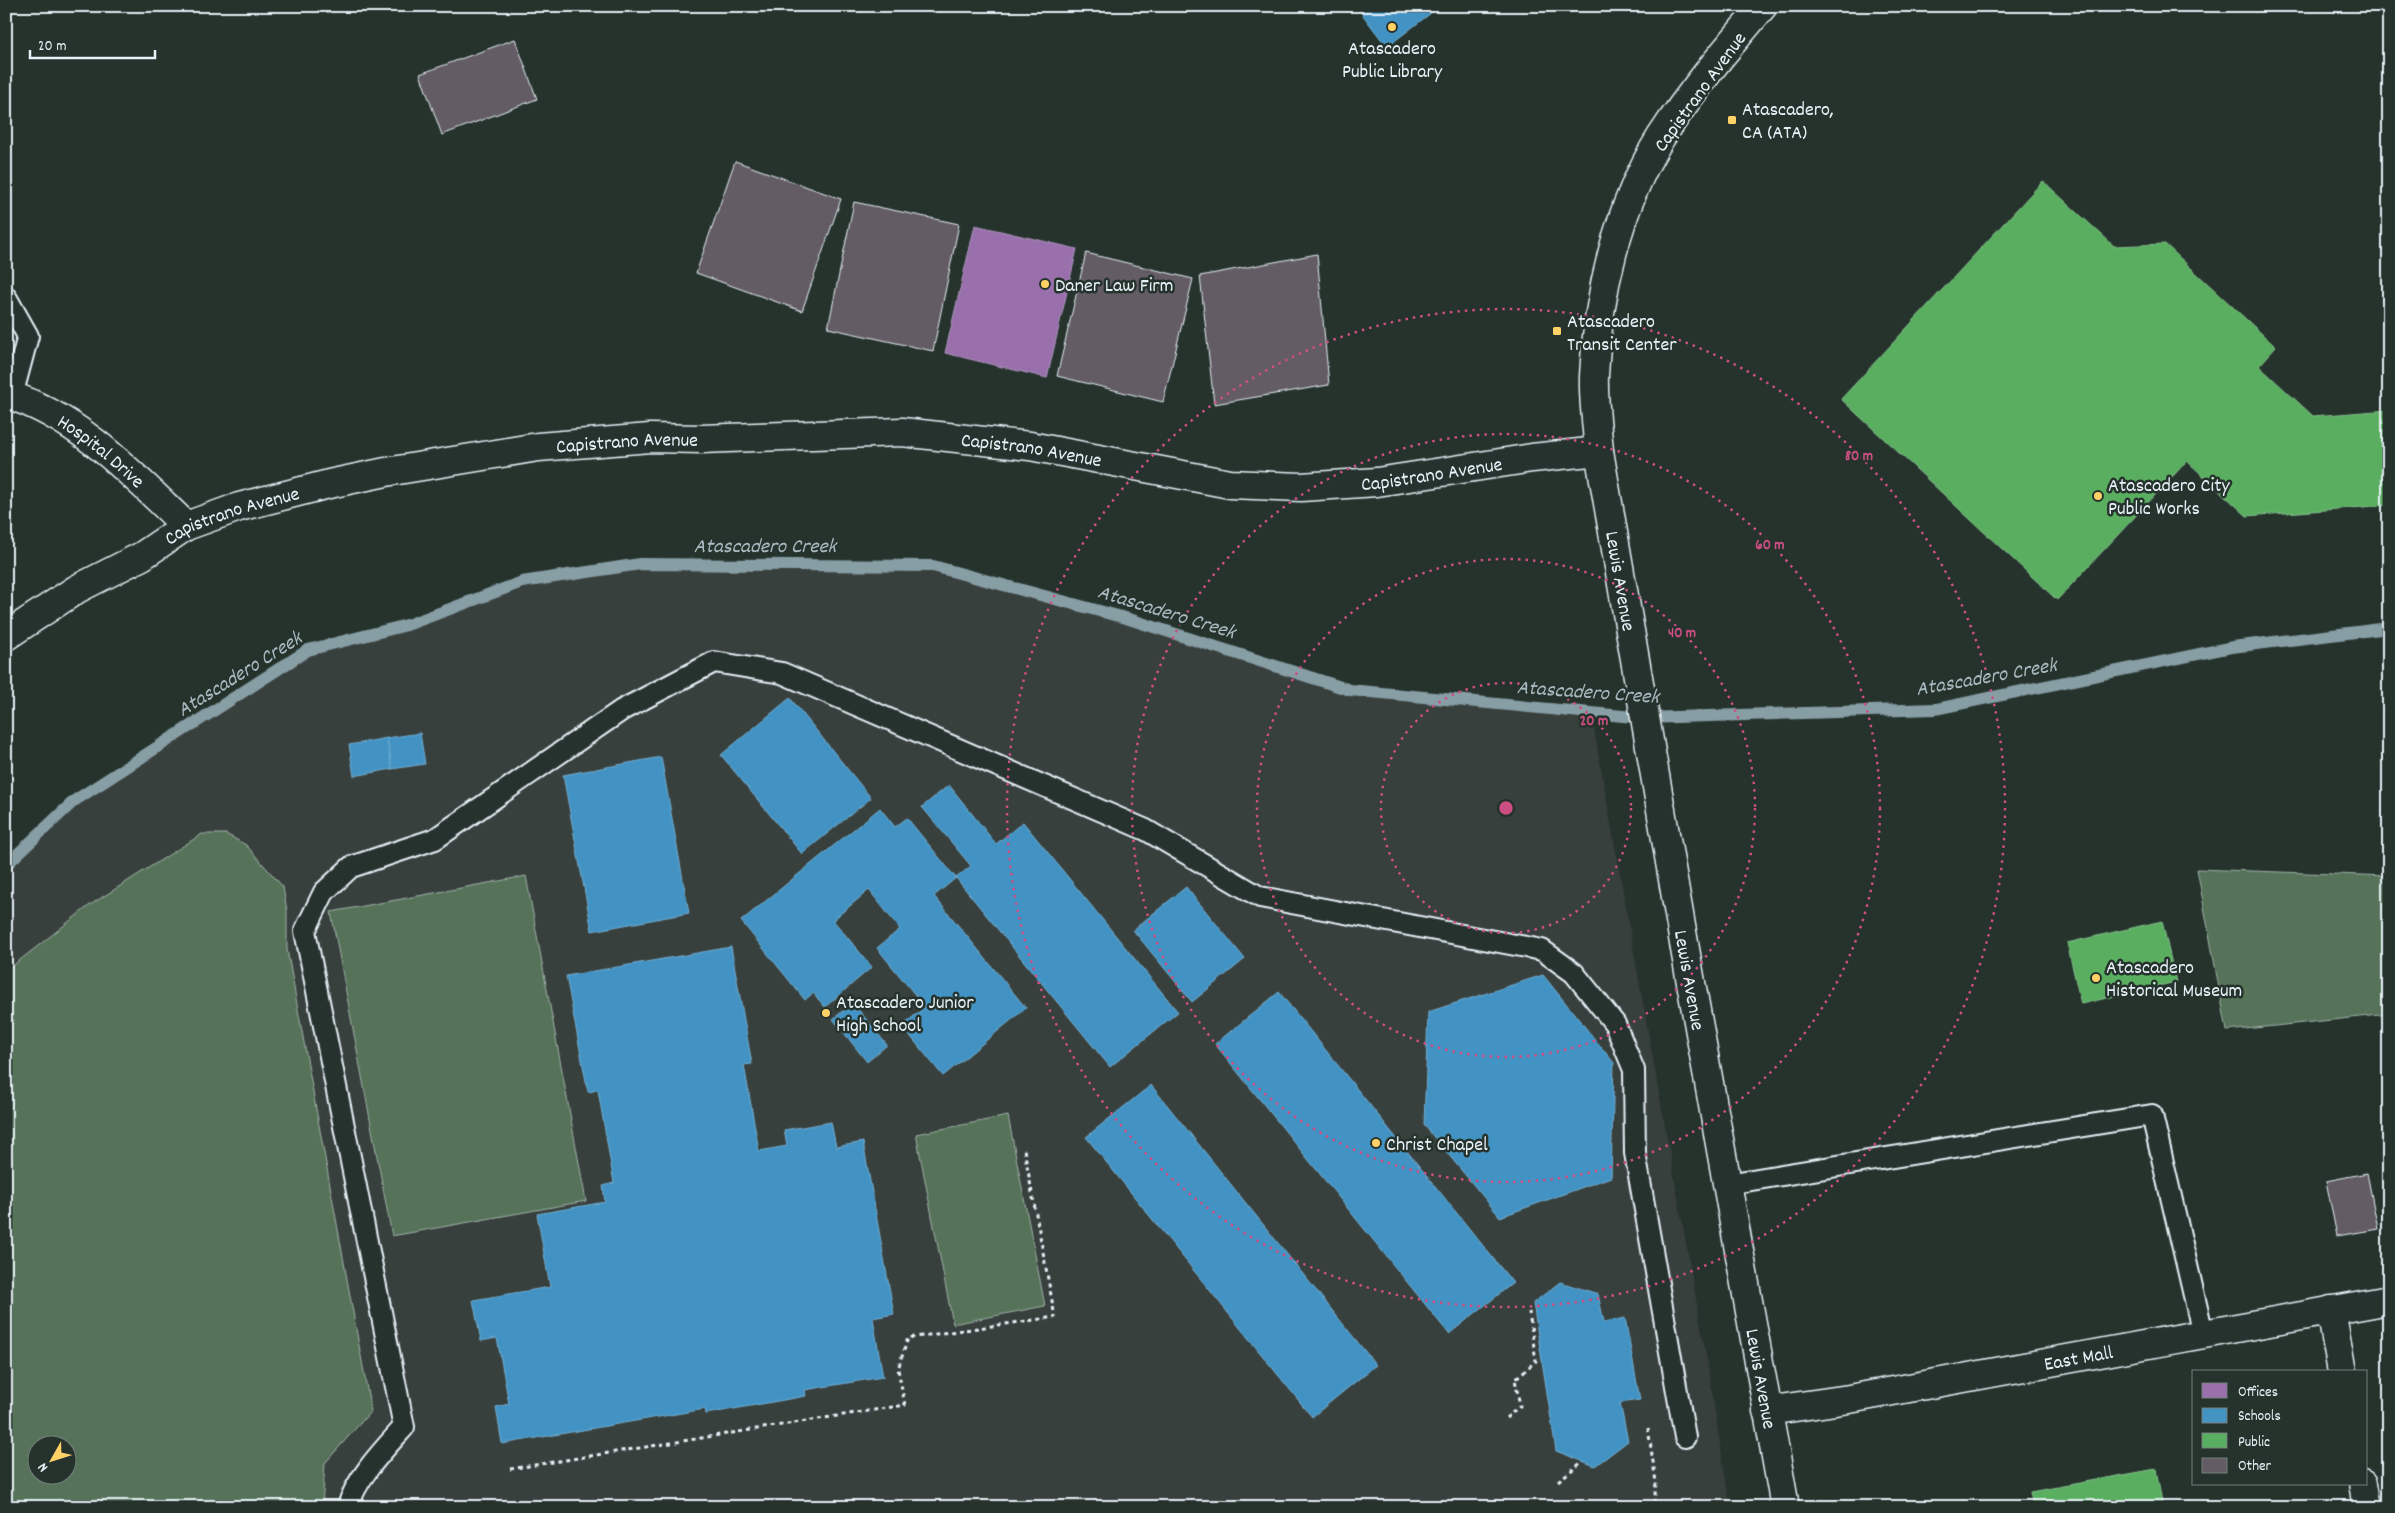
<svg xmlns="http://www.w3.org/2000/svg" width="2395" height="1513" font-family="Dekko,sans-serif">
  <rect width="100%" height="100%" fill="#26332d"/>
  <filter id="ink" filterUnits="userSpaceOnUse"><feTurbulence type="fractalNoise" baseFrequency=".02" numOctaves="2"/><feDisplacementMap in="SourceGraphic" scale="10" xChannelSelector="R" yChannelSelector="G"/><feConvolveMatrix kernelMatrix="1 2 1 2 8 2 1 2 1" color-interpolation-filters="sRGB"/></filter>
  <g filter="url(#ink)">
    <!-- built -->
    <path fill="#383f3e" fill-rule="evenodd" d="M640,564L933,566L1129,619L1350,690L1591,713L1706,1355L1730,1507H6V865L74,801L308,650L407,625L522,582ZM38,1446H68V1476H38Z"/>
    <!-- green -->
    <g fill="#57735a" stroke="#a0b2a9" fill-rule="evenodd">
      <path d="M202,834H226L246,845L283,887L287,911V949L371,1411L325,1463L322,1507H6V971L90,905ZM38,1446H68V1476H38Z"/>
      <path d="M2197,869L2389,876V1014L2227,1031Z"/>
      <path d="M526,876L586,1201L392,1236L331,912Z"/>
      <path d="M1008,1116L1045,1306L953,1324L916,1134Z"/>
    </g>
    <!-- offices -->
    <path fill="#9970ab" stroke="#b197c2" d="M975,225L1077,249L1047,378L945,353Z"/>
    <!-- schools -->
    <g fill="#4393c3" stroke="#74afd3">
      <path d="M1356,6H1440L1387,47Z"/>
      <path d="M790,698L871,798L802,854L721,755Z"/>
      <path d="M420,733L425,764L392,769L387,738Z"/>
      <path d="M387,738L392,769L354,776L349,745Z"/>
      <path d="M661,757L689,913L592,931L563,775Z"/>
      <path d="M949,785L996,844L1023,822L1178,1012L1110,1067L956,878L971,866L922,807Z"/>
      <path d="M880,808L895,827L907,818L956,878L934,896L1026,1008L943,1076L902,1026L925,1007L877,948L900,929L869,890L833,920L872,967L825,1007L813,993L805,1000L741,921Z"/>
      <path d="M1186,887L1245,959L1192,1002L1133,930Z"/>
      <path d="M731,947L752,1064L744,1065L759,1151L787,1146L784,1130L831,1122L836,1147L863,1142L894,1314L873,1318L883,1377L805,1390L806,1396L706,1414L705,1409L502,1444L496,1407L509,1404L497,1338L481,1341L473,1300L550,1287L537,1214L605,1202L603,1186L614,1183L598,1090L588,1092L566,976Z"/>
      <path d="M1543,975L1614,1063L1611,1177L1500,1217L1424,1125L1428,1012Z"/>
      <path d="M1279,992L1513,1283L1449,1334L1215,1044Z"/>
      <path d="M853,1003L887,1045L867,1062L833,1019Z"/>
      <path d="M1151,1085L1376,1365L1312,1417L1086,1137Z"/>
      <path d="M1560,1282L1598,1294L1604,1322L1625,1318L1640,1400L1620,1403L1628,1441L1595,1466L1556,1451L1533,1303Z"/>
    </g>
    <!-- public -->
    <g fill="#5aae61" stroke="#85c28e">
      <path d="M2043,181L2114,246L2165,244L2276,347L2259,366L2313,416L2389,410V505L2247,516L2187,461L2057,600L1841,399Z"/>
      <path d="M2162,921L2176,982L2081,1004L2067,943Z"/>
      <path d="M2156,1469L2163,1507H2033L2030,1492Z"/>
    </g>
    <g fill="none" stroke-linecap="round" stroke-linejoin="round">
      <!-- stream -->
      <path stroke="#879ea5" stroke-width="12" d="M6,865L74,801L308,650L407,625L522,582L640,564L933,566L1129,619L1350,690L1644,718L1936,709L2232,647L2389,628"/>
    </g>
    <!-- building -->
    <g fill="#635c65" stroke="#e8f1f8">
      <path d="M515,39L537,99L442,135L420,74Z"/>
      <path d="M735,161L841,199L802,311L696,273Z"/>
      <path d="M854,202L959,224L933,351L828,328Z"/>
      <path d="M1086,253L1193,279L1163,402L1057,376Z"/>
      <path d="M1317,254L1329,385L1214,404L1200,276Z"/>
      <path d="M2367,1173L2378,1229L2337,1236L2326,1181Z"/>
    </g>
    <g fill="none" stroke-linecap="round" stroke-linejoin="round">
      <defs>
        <g id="lane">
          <path d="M6,297L28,336L12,396"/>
          <path d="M1727,1184L2152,1115L2203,1334"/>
          <path d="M348,1507C355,1479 385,1448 404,1427L305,931L324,892L351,867L435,839L622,710L714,662L782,673L1146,830L1260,897L1542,950L1574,973L1615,1024L1634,1070L1635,1153L1685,1437"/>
        </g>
        <g id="street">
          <path id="s1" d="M1763,6C1727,48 1691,91 1661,137C1618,205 1597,297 1594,376C1593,401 1597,426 1599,451L1685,949L1785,1507"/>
          <path id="s2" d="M6,394C79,417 132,474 186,526"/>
          <path id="s3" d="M6,636L77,589L142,556L186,526L239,507L329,484L386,472L538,447L650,438L701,439L902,432L1030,446L1230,484L1301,487L1377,482L1532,458L1599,451"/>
          <path d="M2331,1310L2342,1372"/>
          <path id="s4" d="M1767,1411L1849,1399L2389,1300"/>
          <path d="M2363,1484L2367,1507"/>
        </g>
      </defs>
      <!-- lane casing -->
      <use href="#lane" stroke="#e8f1f8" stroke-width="24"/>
      <!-- street casing -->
      <use href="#street" stroke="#e8f1f8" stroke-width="31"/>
      <!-- path -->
      <g stroke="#e8f1f8" stroke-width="3" stroke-dasharray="4 4" stroke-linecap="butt">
        <path d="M1506,1418L1520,1406L1515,1379L1536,1361L1529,1312"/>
        <path d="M1648,1428L1656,1482L1654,1507"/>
        <path d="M510,1469L905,1405L898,1369L908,1338L1055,1317L1024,1149"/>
        <path d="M1558,1481L1582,1462"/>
      </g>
      <!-- lane -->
      <use href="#lane" stroke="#26332d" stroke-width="20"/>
      <!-- street -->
      <use href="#street" stroke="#26332d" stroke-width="28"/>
    </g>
  </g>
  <!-- distance rings -->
  <g fill="none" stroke="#cc4e82" stroke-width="2.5" stroke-dasharray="2.5 5">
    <circle cx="1506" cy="808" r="125"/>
    <circle cx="1506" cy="808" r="249"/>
    <circle cx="1506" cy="808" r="374"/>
    <circle cx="1506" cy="808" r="499"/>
  </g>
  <!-- markers -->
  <g fill="#ffd166" stroke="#26332d" stroke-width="2">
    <circle cx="1392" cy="27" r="5"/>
    <rect x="1727" y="115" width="10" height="10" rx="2.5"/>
    <circle cx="1045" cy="284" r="5"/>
    <rect x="1552" y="326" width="10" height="10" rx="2.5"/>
    <circle cx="2098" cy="496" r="5"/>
    <circle cx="2096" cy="978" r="5"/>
    <circle cx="826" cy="1013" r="5"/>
    <circle cx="1376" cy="1143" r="5"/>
  </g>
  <g text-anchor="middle" stroke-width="5" stroke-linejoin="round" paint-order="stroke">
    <!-- poi labels -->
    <g font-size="20" fill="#e8f1f8" stroke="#26332d" text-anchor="start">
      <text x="1392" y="54" text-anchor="middle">Atascadero<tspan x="1392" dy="23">Public Library</tspan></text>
      <text x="1742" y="115">Atascadero,<tspan x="1742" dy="23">CA (ATA)</tspan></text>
      <text x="1055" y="291">Daner Law Firm</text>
      <text x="1567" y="327">Atascadero<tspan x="1567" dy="23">Transit Center</tspan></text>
      <text x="2108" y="491">Atascadero City<tspan x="2108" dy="23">Public Works</tspan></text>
      <text x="2106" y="973">Atascadero<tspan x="2106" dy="23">Historical Museum</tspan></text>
      <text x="836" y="1008">Atascadero Junior<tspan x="836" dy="23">High School</tspan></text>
      <text x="1386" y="1150">Christ Chapel</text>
    </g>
    <!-- street labels -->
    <g font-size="20" fill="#e8f1f8" stroke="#26332d">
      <text transform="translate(1699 91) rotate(-54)" y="7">Capistrano Avenue</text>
      <text dy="7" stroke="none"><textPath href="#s3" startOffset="662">Capistrano Avenue</textPath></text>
      <text dy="7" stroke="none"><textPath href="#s3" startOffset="1068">Capistrano Avenue</textPath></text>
      <text dy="7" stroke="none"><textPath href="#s2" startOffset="112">Hospital Drive</textPath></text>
      <text dy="7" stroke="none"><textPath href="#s3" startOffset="1472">Capistrano Avenue</textPath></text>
      <text dy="7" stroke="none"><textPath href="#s3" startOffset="258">Capistrano Avenue</textPath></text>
      <text dy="7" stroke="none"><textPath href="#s1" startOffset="624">Lewis Avenue</textPath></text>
      <text dy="7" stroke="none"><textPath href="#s1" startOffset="1029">Lewis Avenue</textPath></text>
      <text dy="7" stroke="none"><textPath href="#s4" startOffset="316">East Mall</textPath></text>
      <text dy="7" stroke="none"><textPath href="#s1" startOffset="1434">Lewis Avenue</textPath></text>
    </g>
    <!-- water labels -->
    <g font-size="21" font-style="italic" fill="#a8bac0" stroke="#26332d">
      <text x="765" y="552">Atascadero Creek</text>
      <text transform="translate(1167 611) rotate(17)" y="7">Atascadero Creek</text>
      <text transform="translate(239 673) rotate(-32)" y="7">Atascadero Creek</text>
      <text transform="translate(1986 676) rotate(-10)" y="7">Atascadero Creek</text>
      <text transform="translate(1588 691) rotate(4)" y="7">Atascadero Creek</text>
    </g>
  </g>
  <circle cx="1506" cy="808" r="8" fill="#cc4e82" stroke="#26332d" stroke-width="2.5"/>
  <g font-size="15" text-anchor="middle" font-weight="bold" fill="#cc4e82" stroke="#26332d" stroke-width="5" stroke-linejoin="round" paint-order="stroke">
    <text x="1859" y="460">80 m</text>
    <text x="1770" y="549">60 m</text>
    <text x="1682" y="637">40 m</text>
    <text x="1594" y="725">20 m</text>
  </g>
  <!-- margin -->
  <rect width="2395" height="1513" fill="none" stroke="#26332d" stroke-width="25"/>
  <rect x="12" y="12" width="2370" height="1488" fill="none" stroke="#e8f1f8" stroke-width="2" filter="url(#ink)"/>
  <!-- legend -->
  <rect x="2192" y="1370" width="175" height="115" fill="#26332d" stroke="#747f7e"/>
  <rect x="2202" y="1383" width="25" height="15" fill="#9970ab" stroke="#747f7e"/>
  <text x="2238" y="1396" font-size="15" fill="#e8f1f8">Offices</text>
  <rect x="2202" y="1408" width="25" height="15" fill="#4393c3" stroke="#747f7e"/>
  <text x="2238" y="1420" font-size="15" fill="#e8f1f8">Schools</text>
  <rect x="2202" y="1433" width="25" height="15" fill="#5aae61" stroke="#747f7e"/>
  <text x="2238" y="1446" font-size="15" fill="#e8f1f8">Public</text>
  <rect x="2202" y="1458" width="25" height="15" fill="#635c65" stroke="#747f7e"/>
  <text x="2238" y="1470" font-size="15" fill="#e8f1f8">Other</text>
  <!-- north arrow -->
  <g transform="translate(52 1460) rotate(231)"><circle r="24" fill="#26332d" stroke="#747f7e"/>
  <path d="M0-4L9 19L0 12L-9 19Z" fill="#ffd166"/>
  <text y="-8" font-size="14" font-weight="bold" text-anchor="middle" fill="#e8f1f8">N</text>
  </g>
  <!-- scale -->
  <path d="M30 50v8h125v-8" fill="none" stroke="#e8f1f8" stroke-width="2.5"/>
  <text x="38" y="50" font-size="15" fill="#e8f1f8" stroke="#26332d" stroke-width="4" paint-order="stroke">20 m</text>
</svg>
